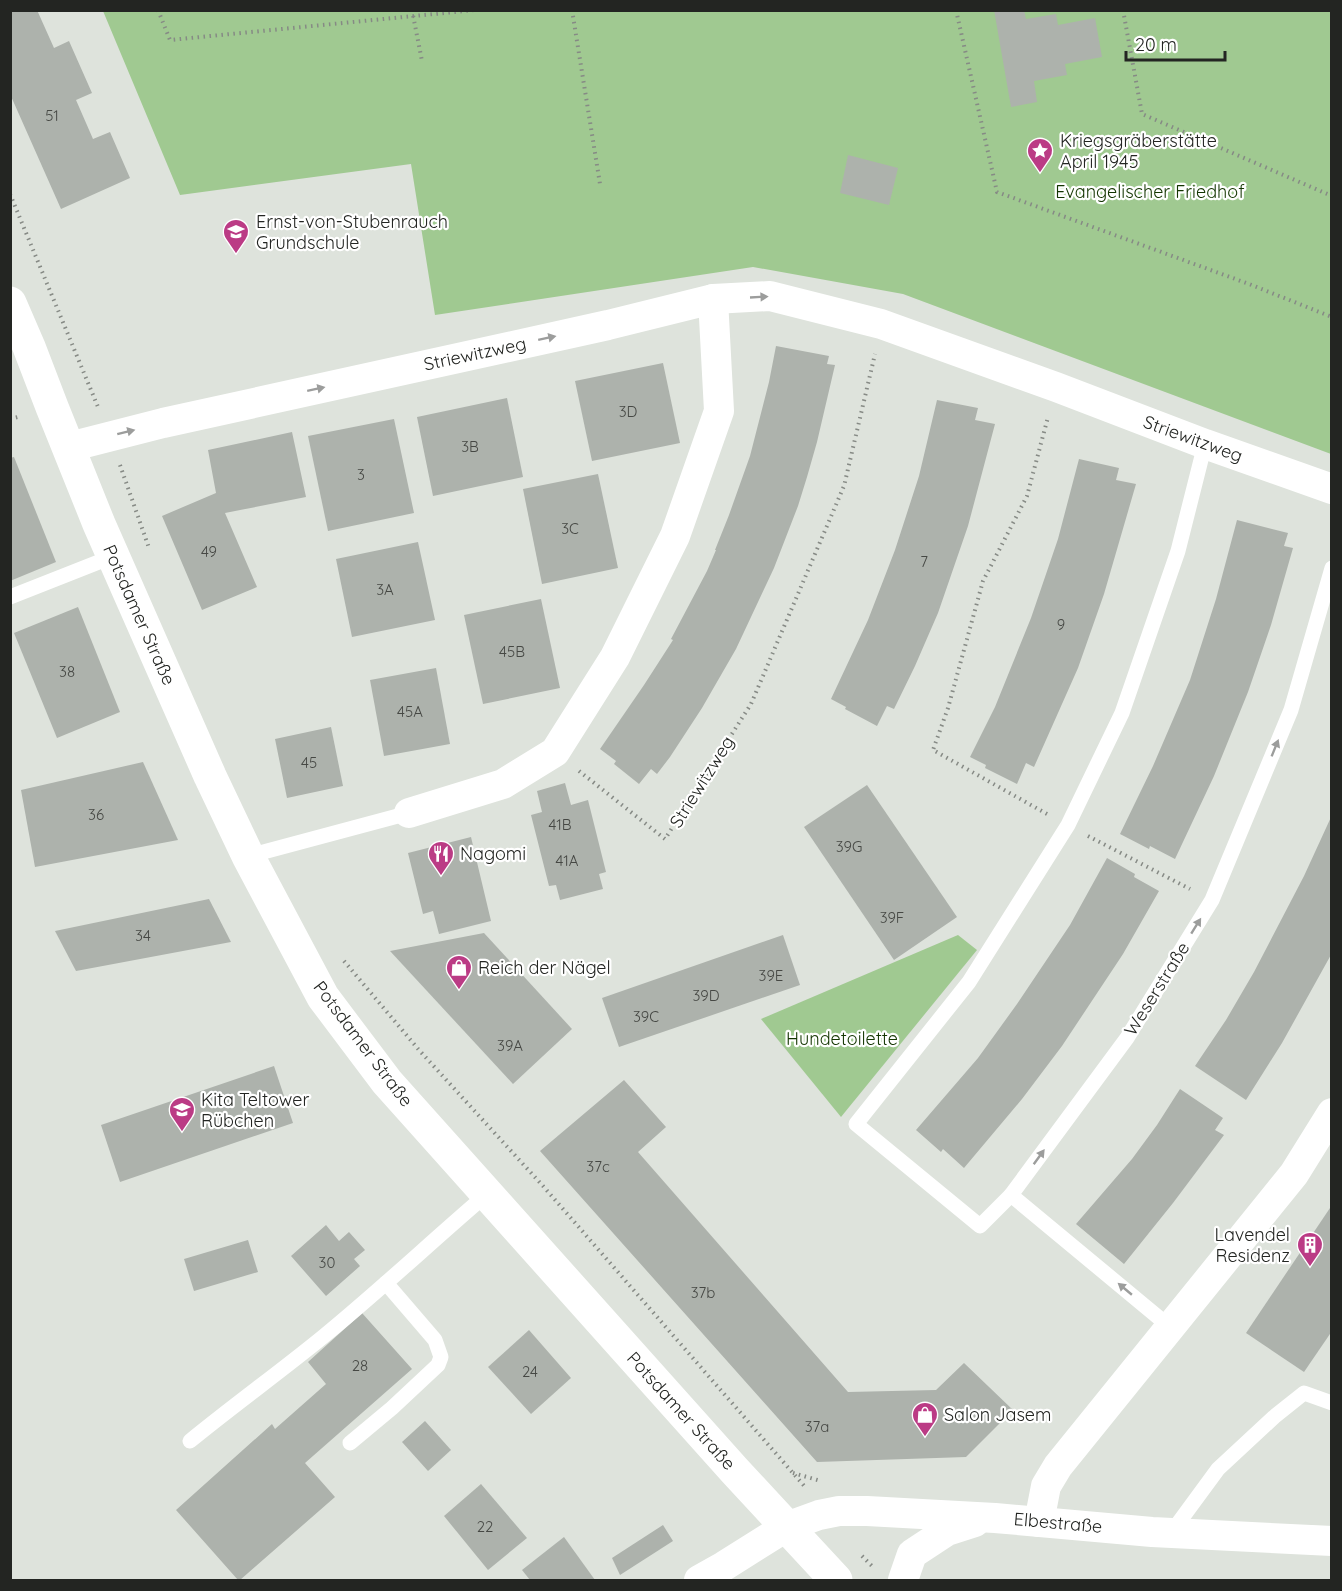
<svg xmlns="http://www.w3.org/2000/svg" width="1342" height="1591" font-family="Quicksand,sans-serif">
  <rect width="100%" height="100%" fill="#dee3dc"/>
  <!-- green -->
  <g fill="#a0c991">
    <path d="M103,11H1331V454L903,294L753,267L435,315L411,164L180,195Z"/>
    <path d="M958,935L977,950L841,1117L761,1019Z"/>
  </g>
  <!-- building -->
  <g fill="#adb2ac">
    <path d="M10,10H37L54,48L69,41L92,93L76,100L93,139L110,132L130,178L61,209L10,94Z"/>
    <path d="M994,10H1024L1026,19L1056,14L1058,25L1095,18L1102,57L1065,64L1067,75L1034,81L1037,102L1011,107Z"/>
    <path d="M848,155L898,168L889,205L840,193Z"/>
    <path d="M776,346L829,356L827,364L835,365L817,442L807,477L798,506L774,568L736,649L702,708L670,757L657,774L651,769L639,784L614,764L616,761L600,749L644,685L673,640L671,639L707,571L716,550H715L729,515L750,456L769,382Z"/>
    <path d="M663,363L680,443L592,461L575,381Z"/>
    <path d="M507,398L523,477L433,496L417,417Z"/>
    <path d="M937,400L978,408L975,420L995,424L968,526L938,613L915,666L894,709L887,706L877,726L845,709L846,707L831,699L868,620L895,550L919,476Z"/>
    <path d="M394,419L414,513L328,531L308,436Z"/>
    <path d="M292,432L306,497L225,513L257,587L202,610L162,516L216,493L208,450Z"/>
    <path d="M14,457L56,562L10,581V458Z"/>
    <path d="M1079,459L1119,468L1116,480L1136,484L1104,594L1078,668L1034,767L1026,763L1017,784L985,768L986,765L970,757L995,707L1031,618L1058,539Z"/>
    <path d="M598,474L618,568L542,584L523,489Z"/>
    <path d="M1237,520L1288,533L1284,546L1293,548L1271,625L1248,692L1214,776L1175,859L1150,846L1149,849L1120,834L1153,766L1190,680L1216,599Z"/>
    <path d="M418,542L435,620L352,637L336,559Z"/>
    <path d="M541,599L560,688L483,704L464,615Z"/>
    <path d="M78,607L120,712L57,738L14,633Z"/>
    <path d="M436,668L450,744L384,756L370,680Z"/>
    <path d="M331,727L343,786L287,798L275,739Z"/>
    <path d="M143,762L178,840L35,867L21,790Z"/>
    <path d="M565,783L571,805L588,800L606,872L599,874L603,889L560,900L556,885L549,886L531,815L542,812L537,791Z"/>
    <path d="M867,785L957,917L894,960L804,827Z"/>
    <path d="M1332,815V953L1282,1043L1246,1100L1195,1066L1226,1020L1254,972L1304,876Z"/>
    <path d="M471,837L491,921L439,934L433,911L423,914L408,853Z"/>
    <path d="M1107,858L1135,874L1134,877L1159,891L1123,954L1062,1046L1022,1099L964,1168L943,1149L941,1152L916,1130L978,1058L1017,1004L1070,925Z"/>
    <path d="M209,899L231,942L76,971L55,931Z"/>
    <path d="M484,933L572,1029L513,1084L390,951Z"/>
    <path d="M783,935L800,985L619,1047L602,998Z"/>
    <path d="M274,1066L293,1123L120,1182L101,1125Z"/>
    <path d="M624,1080L666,1127L638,1152L848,1392L936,1390L964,1363L1013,1410L966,1457L817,1462L540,1151Z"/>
    <path d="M1180,1089L1223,1118L1215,1130L1224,1135L1173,1203L1124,1264L1076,1224L1132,1159L1157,1125Z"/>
    <path d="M1332,1205V1331L1304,1372L1246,1333Z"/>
    <path d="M326,1225L339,1241L349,1232L365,1250L354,1259L360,1266L326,1296L291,1256Z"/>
    <path d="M248,1240L258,1272L194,1291L184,1259Z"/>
    <path d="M362,1313L412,1369L305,1463L335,1497L240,1580H238L176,1510L272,1424L275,1429L326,1384L308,1362Z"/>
    <path d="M529,1330L571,1378L531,1414L488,1367Z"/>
    <path d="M425,1421L451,1450L428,1471L402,1442Z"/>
    <path d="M481,1484L527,1538L488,1570L444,1516Z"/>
    <path d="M663,1525L673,1541L620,1575L612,1558Z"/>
    <path d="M564,1537L595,1580H530L522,1570Z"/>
  </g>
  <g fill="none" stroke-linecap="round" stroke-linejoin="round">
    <!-- path -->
    <g stroke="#868a85" stroke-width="4" stroke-dasharray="1.5 4.5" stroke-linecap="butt">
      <path d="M158,10L170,40L475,10"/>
      <path d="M412,10L422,61"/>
      <path d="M572,10L600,184"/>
      <path d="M956,10L997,192L1249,284L1332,317"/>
      <path d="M1123,10L1142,114L1332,196"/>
      <path d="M10,194L98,407"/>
      <path d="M10,419L18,417"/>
      <path d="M120,465L149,548"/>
      <path d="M579,771L665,839L751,704L844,486L875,354"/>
      <path d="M1047,814L933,750L948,708L983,581L1027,496L1048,417"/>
      <path d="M1088,836L1190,889"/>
      <path d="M344,961L419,1050L543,1186L806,1488"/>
      <path d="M793,1473L821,1481"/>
      <path d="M862,1556L874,1568"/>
    </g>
    <!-- lane -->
    <g stroke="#fff" stroke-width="15">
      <path d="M10,597L114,556"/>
      <path d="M248,856L409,813"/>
      <path d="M1011,1195L980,1226L856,1124L969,982L1068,825L1122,713L1178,551L1205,444"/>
      <path d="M1170,1327L1011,1195L1127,1038L1212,900L1291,710L1332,568"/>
      <path d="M190,1441C234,1405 280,1372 324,1336C379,1291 432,1241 487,1194"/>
      <path d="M350,1443L392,1408L438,1365L441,1357L435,1340L386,1283"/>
      <path d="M1171,1533L1218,1469L1274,1417L1304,1393L1332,1403"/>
    </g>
    <!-- street -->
    <g stroke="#fff" stroke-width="30">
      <path d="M69,447L163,423L608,325L713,299L770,296L881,324L1056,387L1205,444L1332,489"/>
      <path d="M409,813L503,784L555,752L615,657L675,536L719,411L713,299"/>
      <path d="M1039,1522L1046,1486L1058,1466L1294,1174L1332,1113"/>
      <path d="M699,1580L724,1566L786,1527L819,1515L839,1511H867L995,1518L1152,1532L1332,1541"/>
      <path d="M903,1580L912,1554L947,1531L975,1522"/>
    </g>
    <!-- secondary -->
    <path stroke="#fff" stroke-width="33" d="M10,303L29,347L52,407L99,524L210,776L248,856L323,997L387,1082L735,1471L836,1580"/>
  </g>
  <!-- one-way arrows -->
  <defs><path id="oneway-solid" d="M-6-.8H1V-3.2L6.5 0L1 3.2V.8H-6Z" transform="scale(1.5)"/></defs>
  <g fill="#9c9d9c">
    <use href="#oneway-solid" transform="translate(759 297) rotate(-3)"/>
    <use href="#oneway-solid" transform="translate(547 338) rotate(-12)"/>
    <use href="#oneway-solid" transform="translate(316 389) rotate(-12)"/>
    <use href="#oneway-solid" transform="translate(126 432) rotate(-14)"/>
    <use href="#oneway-solid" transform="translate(1275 748) rotate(-68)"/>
    <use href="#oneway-solid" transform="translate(1196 926) rotate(-58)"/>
    <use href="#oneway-solid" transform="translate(1039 1157) rotate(-54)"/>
    <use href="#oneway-solid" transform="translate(1125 1289) rotate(-140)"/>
  </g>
  <!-- icons -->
  <defs>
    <symbol id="sight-pin" viewBox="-11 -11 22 30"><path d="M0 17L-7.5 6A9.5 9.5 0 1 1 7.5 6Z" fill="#bb3b85" stroke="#fff"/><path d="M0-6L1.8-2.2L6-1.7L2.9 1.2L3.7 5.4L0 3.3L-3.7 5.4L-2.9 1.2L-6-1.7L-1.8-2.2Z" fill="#fff"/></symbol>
    <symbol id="school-pin" viewBox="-11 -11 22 30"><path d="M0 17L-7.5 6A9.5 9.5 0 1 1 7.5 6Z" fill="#bb3b85" stroke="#fff"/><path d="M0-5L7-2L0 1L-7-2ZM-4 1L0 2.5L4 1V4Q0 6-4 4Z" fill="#fff"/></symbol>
    <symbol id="restaurant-pin" viewBox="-11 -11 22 30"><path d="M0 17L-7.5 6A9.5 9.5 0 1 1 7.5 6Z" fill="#bb3b85" stroke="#fff"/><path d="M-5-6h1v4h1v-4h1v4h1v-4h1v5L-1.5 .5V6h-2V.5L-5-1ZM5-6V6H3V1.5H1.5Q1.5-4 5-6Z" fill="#fff"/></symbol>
    <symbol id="shop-pin" viewBox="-11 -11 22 30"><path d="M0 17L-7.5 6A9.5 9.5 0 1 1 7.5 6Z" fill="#bb3b85" stroke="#fff"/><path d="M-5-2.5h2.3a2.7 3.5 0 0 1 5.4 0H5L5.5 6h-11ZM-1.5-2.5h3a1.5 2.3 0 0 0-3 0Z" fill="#fff"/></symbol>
    <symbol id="building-pin" viewBox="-11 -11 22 30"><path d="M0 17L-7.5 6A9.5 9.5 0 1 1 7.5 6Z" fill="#bb3b85" stroke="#fff"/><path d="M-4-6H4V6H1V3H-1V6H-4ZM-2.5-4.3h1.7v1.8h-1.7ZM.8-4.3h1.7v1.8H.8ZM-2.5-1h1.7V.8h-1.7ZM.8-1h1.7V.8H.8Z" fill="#fff"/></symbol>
  </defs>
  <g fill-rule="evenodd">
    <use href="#sight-pin" x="1025" y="136" width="30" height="40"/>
    <use href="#school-pin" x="221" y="217" width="30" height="40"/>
    <use href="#restaurant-pin" x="426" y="839" width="30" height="40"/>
    <use href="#shop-pin" x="444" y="953" width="30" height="40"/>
    <use href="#school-pin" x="167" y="1095" width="30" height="40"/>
    <use href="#building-pin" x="1295" y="1230" width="30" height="40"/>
    <use href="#shop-pin" x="910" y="1400" width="30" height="40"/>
  </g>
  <g text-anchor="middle" stroke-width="4.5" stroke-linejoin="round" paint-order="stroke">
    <!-- number labels -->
    <g font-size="15" fill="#464844">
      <text x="52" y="121">51</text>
      <text x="628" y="417">3D</text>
      <text x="470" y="452">3B</text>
      <text x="361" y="480">3</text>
      <text x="570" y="534">3C</text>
      <text x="209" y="557">49</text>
      <text x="924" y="567">7</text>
      <text x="385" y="595">3A</text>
      <text x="1061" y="630">9</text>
      <text x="512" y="657">45B</text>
      <text x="67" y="677">38</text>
      <text x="410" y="717">45A</text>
      <text x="309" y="768">45</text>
      <text x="96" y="820">36</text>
      <text x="560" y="830">41B</text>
      <text x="849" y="852">39G</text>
      <text x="567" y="866">41A</text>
      <text x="892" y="923">39F</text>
      <text x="143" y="941">34</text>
      <text x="771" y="981">39E</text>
      <text x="706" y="1001">39D</text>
      <text x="646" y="1022">39C</text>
      <text x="510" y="1051">39A</text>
      <text x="598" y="1172">37c</text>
      <text x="327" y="1268">30</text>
      <text x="703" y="1298">37b</text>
      <text x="360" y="1371">28</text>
      <text x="530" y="1377">24</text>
      <text x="817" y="1432">37a</text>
      <text x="485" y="1532">22</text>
    </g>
    <!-- poi labels -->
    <g font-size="18" fill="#232522" stroke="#fff" text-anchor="start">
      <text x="1060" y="147">Kriegsgräberstätte<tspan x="1060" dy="21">April 1945</tspan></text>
      <text x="256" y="228">Ernst-von-Stubenrauch<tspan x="256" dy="21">Grundschule</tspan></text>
      <text x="460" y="860">Nagomi</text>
      <text x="478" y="974">Reich der Nägel</text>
      <text x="201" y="1106">Kita Teltower<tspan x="201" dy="21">Rübchen</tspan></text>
      <text x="1290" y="1241" text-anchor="end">Lavendel<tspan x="1290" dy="21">Residenz</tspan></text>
      <text x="944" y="1421">Salon Jasem</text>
    </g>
    <!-- park labels -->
    <g font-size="18" fill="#133501" stroke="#fff">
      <text x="1150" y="198">Evangelischer Friedhof</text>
      <text x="842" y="1045">Hundetoilette</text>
    </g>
    <!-- street labels -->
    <g font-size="18" fill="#232522" stroke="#fff">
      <text transform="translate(475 354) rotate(-12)" y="6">Striewitzweg</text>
      <text transform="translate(1193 439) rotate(20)" y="6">Striewitzweg</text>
      <text transform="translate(139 615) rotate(66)" y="6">Potsdamer Straße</text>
      <text transform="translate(702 782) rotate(-58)" y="6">Striewitzweg</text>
      <text transform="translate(1157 989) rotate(-58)" y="6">Weserstraße</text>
      <text transform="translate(363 1044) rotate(53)" y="6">Potsdamer Straße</text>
      <text transform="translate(681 1411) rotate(48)" y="6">Potsdamer Straße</text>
      <text transform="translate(1058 1523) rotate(5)" y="6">Elbestraße</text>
    </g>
  </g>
  <!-- border -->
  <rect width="1342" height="1591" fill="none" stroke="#232522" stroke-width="24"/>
  <!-- scale -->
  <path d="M1126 51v9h99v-9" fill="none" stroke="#232522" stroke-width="3"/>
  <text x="1135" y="51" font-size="18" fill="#232522" stroke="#ffffff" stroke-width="4.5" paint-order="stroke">20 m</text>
</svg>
